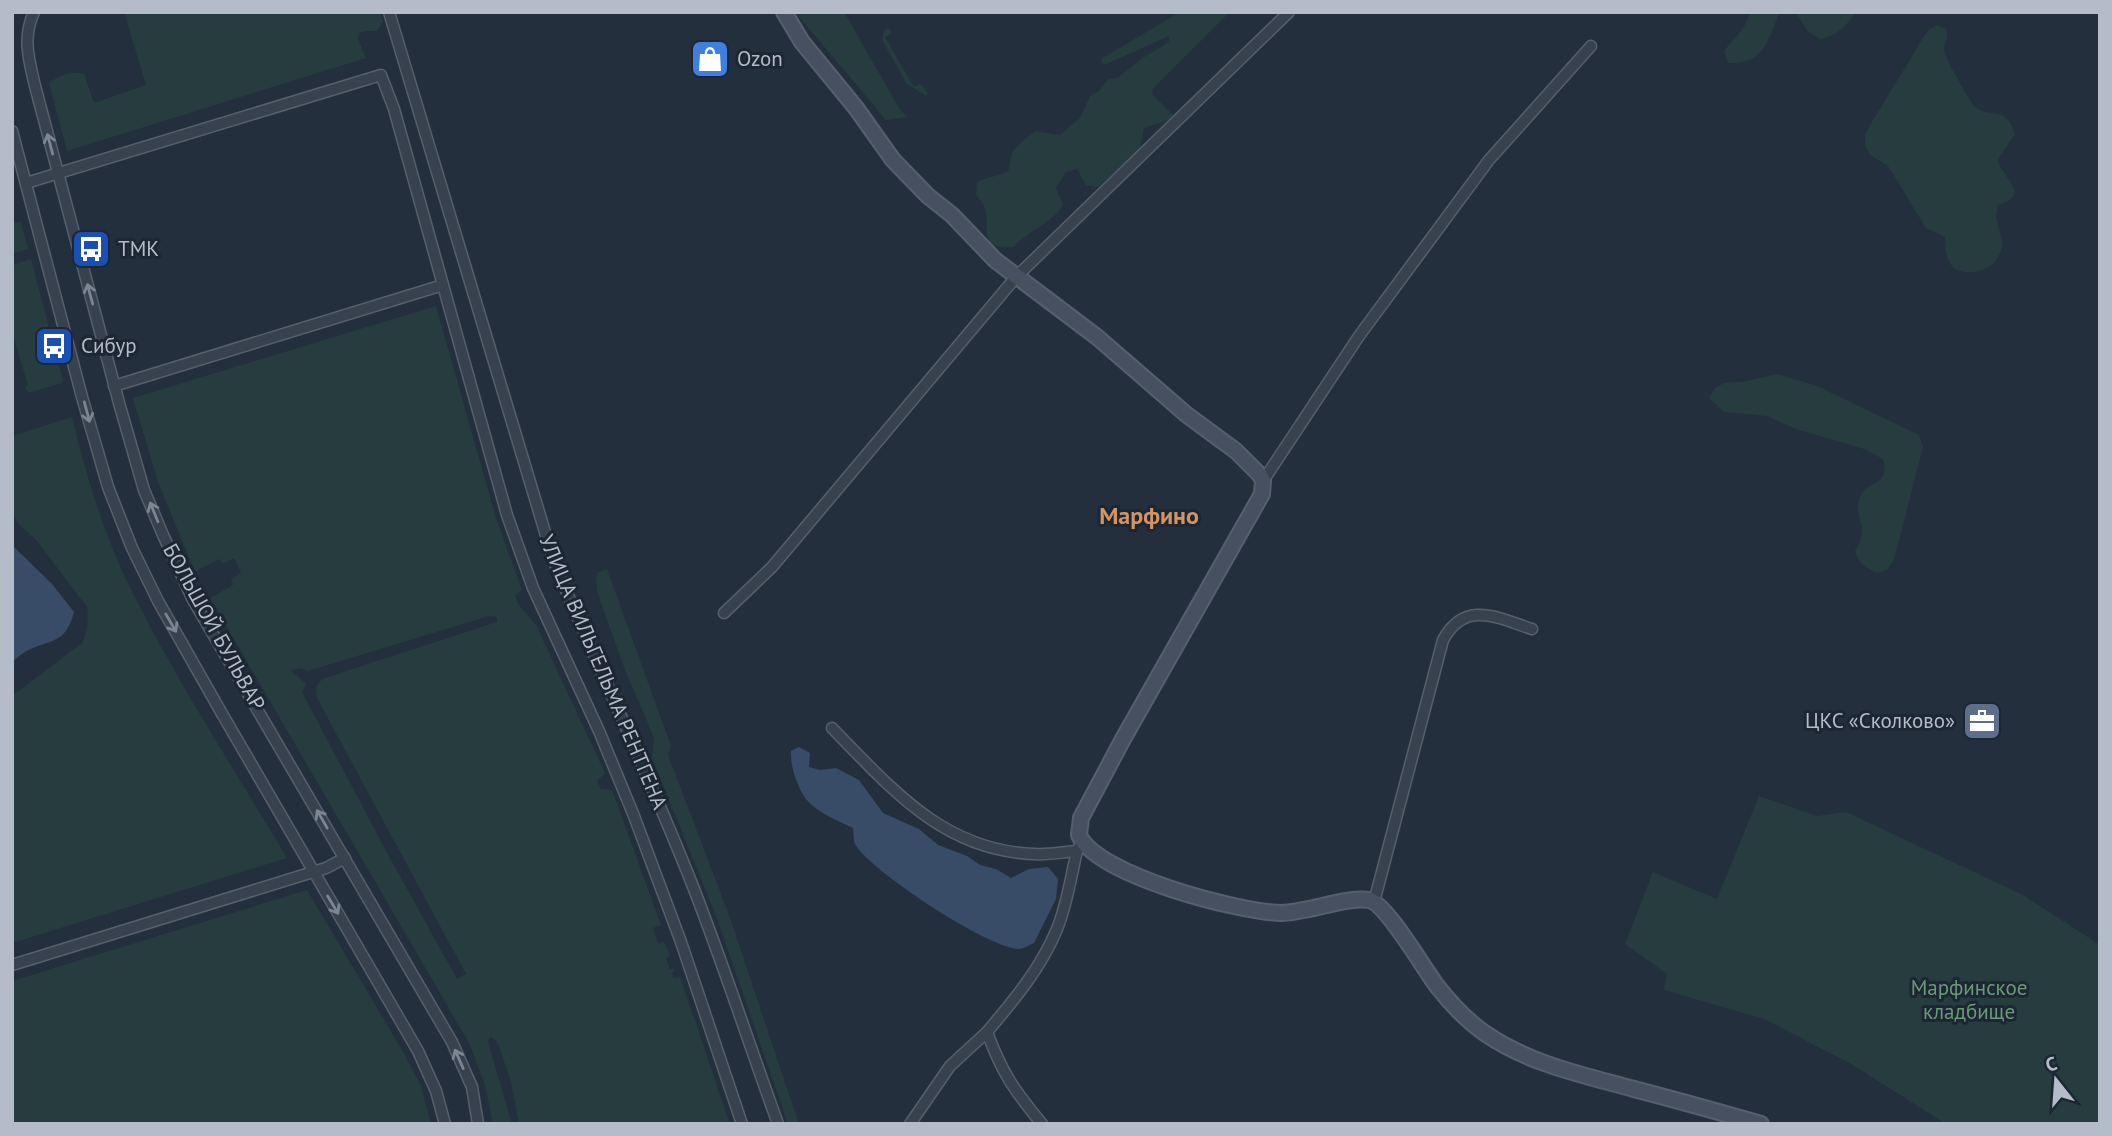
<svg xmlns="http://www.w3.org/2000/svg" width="2112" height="1136" font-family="'PT Sans',sans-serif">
  <rect width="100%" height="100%" fill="#242f3e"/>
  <!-- green -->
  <g fill="#263c3f" fill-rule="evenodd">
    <path d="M124,12H380L383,22L377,31H365L359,33L358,39L366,58L67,151L49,83C57,76 73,70 84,74L94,103L146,85Z"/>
    <path d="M795,12H844L899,108L908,117L886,120Z"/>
    <path d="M1180,12H1230L1153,88L1152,94L1173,115L1169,120L1144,128L1140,147L1136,152L1098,187L1086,185L1077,169L1066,172L1056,188L1063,204C1057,221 1026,231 1014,247C973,251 994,224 983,204C981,201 978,198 976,195L977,182C989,176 998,177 1009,170C1010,147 1019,145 1035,131L1060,135L1080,118L1090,96L1100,90L1107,80L1119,77L1138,61L1169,42V36L1104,65L1101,59Z"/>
    <path d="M1750,12H1780C1767,39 1766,65 1728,63L1724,51C1734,38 1746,29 1750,12Z"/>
    <path d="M1795,12H1856C1845,27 1838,35 1820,39L1808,32Z"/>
    <path d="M1937,25L1946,29C1949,40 1944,41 1944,50C1944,56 1971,105 1976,108C1992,119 2006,104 2015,134L1998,159C2000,173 2013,179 2015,194L2008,201L1998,205L1996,216L2003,246C2000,252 1997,261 1992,265C1980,274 1954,277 1948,259C1945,253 1946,244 1945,237L1926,228L1888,166L1870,155L1865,145V134L1870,125L1928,30Z"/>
    <path d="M889,28L892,33L885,37L914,87L921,84L928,93L926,96L907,84L882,40L884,31Z"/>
    <path d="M12,218L15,223L21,222L28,249L12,254Z"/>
    <path d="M31,259L63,380L62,383L28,393L25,386L28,385L12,332V265Z"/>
    <path d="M436,306L496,518L522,590L515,595L518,604L536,625L605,773L597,781L601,789L612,790L661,925L653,928L658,943L664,942L670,956L666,958L670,969H674L672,974L673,978L680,977L730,1124H519L511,1082L497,1041L490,1037L488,1042L512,1124H493L485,1085L469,1043L210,598L233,585L231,579L241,573L234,558L223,564L219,559L195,572L158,482L133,398ZM489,616L497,617V622L322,679L316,687L317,698L466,974L457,979L385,849L302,692L306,684L291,671L299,668L308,671Z"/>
    <path d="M1777,374L1817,386L1919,435L1923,447L1894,560L1888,569L1878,573C1866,568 1859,564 1855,551C1872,524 1852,518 1860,497C1867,479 1891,488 1883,459L1864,449L1796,429L1767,416L1724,412L1709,398L1715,388L1724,383L1747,381Z"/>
    <path d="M72,417C85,471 101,525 124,575C171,673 232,765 287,858L12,943V696L82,643C87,633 89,618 87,607L37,541L18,523L12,513V436Z"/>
    <path d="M607,569L671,746L668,755L729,915L799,1124H788L716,916L652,758L654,738L625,670L597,592L596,582L597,573Z"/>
    <path d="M1759,796L1817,816L1846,812L2023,895L2100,945V1124H1946L1853,1065L1764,1019L1664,990L1667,974L1625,944L1653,872L1717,899Z"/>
    <path d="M307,890L405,1055L421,1086L431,1124H12V981Z"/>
  </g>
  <!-- water -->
  <g fill="#394c67">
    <path d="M12,545L52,584L74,612C65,646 50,638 25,652C21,654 16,659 12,662Z"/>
    <path d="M799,747L810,753L809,767L820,770L836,768L859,780L883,813L919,829L938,845L967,856L980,865L996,869L1011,878L1029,869L1048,867L1058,879L1056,899L1034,943C1029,945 1023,949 1019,949C989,949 869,870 855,844C853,840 854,832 853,828C838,821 816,812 806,799C797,787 790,765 791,751Z"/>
  </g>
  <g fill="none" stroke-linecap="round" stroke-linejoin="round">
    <defs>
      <g id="street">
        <path d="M34,12C22,38 29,60 35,86L119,403L144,490L163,535L193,600L452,1042L472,1087L478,1124"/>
        <path d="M389,12L554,562C599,670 649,775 692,884C723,963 749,1044 778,1124"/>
        <path d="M12,131L82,397L108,487L132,548L158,601L221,712L418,1051L436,1091L445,1124"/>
        <path d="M26,183L381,75L394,109L507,515L533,588L599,731L634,816L681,942L742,1124"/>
        <path d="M114,386L443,285"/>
        <path d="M1263,481L1359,336L1489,160L1591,46"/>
        <path d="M724,613L772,567L1016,277L1289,12"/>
        <path d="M832,728C891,788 943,851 1034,854C1048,855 1063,852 1077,851"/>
        <path d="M1374,902L1443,640C1465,599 1498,618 1532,629"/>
        <path d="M12,965L326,868L345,858"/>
        <path d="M910,1124L950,1066L987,1032"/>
        <path d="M1042,1124C1014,1090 1002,1073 987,1032C1014,1000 1041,968 1057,929C1067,905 1071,876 1077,851L1082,842"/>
      </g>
      <path id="secondary" d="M784,12L802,42L856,108L893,160L928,196L952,215L995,260L1097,337L1187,415L1236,451L1260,475L1263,481L1262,494L1123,739L1081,818L1079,835C1096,875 1238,912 1281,913C1307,913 1348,896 1369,900C1386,903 1424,969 1437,986C1451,1004 1467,1021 1486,1034C1530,1064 1583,1075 1634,1089C1676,1100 1719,1112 1761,1124"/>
    </defs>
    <!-- street casing -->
    <use href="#street" stroke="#565f6c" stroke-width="13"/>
    <!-- secondary casing -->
    <use href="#secondary" stroke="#565f6c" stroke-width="18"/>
    <!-- street -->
    <use href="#street" stroke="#38414e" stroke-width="10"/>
    <!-- secondary -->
    <use href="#secondary" stroke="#465061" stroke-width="14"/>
  </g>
  <!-- one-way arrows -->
  <defs><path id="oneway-shaft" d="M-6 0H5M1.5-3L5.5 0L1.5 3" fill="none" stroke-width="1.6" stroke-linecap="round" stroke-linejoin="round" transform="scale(1.75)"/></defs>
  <g stroke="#7c8592">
    <use href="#oneway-shaft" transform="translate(50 144) rotate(-105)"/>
    <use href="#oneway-shaft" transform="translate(90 294) rotate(-105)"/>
    <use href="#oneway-shaft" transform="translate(87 412) rotate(75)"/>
    <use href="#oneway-shaft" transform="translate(154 512) rotate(-112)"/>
    <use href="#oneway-shaft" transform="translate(171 623) rotate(60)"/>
    <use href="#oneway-shaft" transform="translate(322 819) rotate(-120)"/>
    <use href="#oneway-shaft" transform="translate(333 905) rotate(59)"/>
    <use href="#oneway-shaft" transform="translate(459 1059) rotate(-114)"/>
  </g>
  <!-- icons -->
  <defs>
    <symbol id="shop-square" viewBox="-11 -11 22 22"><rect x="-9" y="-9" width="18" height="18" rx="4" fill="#3f7fe0" stroke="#1d2633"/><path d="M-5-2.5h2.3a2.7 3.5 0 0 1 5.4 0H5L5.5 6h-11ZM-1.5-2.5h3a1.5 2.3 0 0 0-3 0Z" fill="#fff"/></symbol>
    <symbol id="bus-square" viewBox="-11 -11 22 22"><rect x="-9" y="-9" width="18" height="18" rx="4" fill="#1a4fb4" stroke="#1d2633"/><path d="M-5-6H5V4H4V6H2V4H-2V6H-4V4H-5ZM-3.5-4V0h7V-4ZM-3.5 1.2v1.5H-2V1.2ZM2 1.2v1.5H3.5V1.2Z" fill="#fff"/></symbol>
    <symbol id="office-square" viewBox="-11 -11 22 22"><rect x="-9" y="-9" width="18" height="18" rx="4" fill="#5c6f8a" stroke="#1d2633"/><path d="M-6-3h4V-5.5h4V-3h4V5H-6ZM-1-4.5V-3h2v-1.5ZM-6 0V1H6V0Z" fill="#fff"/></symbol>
  </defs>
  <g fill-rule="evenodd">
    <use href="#shop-square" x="688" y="37" width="44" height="44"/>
    <use href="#bus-square" x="69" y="227" width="44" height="44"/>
    <use href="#bus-square" x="32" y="324" width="44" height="44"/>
    <use href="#office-square" x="1960" y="699" width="44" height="44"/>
  </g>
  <g text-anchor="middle" stroke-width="6" stroke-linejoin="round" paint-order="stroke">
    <!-- poi labels -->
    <g font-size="21" fill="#b4bcc9" stroke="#1d2633" text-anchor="start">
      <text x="737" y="66">Ozon</text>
      <text x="118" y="256">ТМК</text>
      <text x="81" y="353">Сибур</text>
      <text x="1955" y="728" text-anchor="end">ЦКС «Сколково»</text>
    </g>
    <!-- street labels -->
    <g font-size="21" fill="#b4bcc9" stroke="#1d2633">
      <text transform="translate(214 627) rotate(61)" y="7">БОЛЬШОЙ БУЛЬВАР</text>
      <text transform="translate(603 672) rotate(67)" y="7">УЛИЦА ВИЛЬГЕЛЬМА РЕНТГЕНА</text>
    </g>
    <!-- park labels -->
    <g font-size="21" fill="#6b9a76" stroke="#1d2633">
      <text x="1969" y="995">Марфинское<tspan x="1969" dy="24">кладбище</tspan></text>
    </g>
    <!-- quarter labels -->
    <g font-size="24" font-weight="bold" fill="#d59563" stroke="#1d2633">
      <text x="1149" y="524">Марфино</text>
    </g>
  </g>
  <!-- border -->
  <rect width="2112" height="1136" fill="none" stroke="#b4bcc9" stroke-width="28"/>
  <!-- north arrow -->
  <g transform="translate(2056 1080) rotate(343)" stroke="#1d2633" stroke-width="5" paint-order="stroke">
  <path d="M0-5L12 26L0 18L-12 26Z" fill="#b4bcc9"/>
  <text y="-10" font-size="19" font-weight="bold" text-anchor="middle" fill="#b4bcc9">С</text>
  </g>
</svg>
